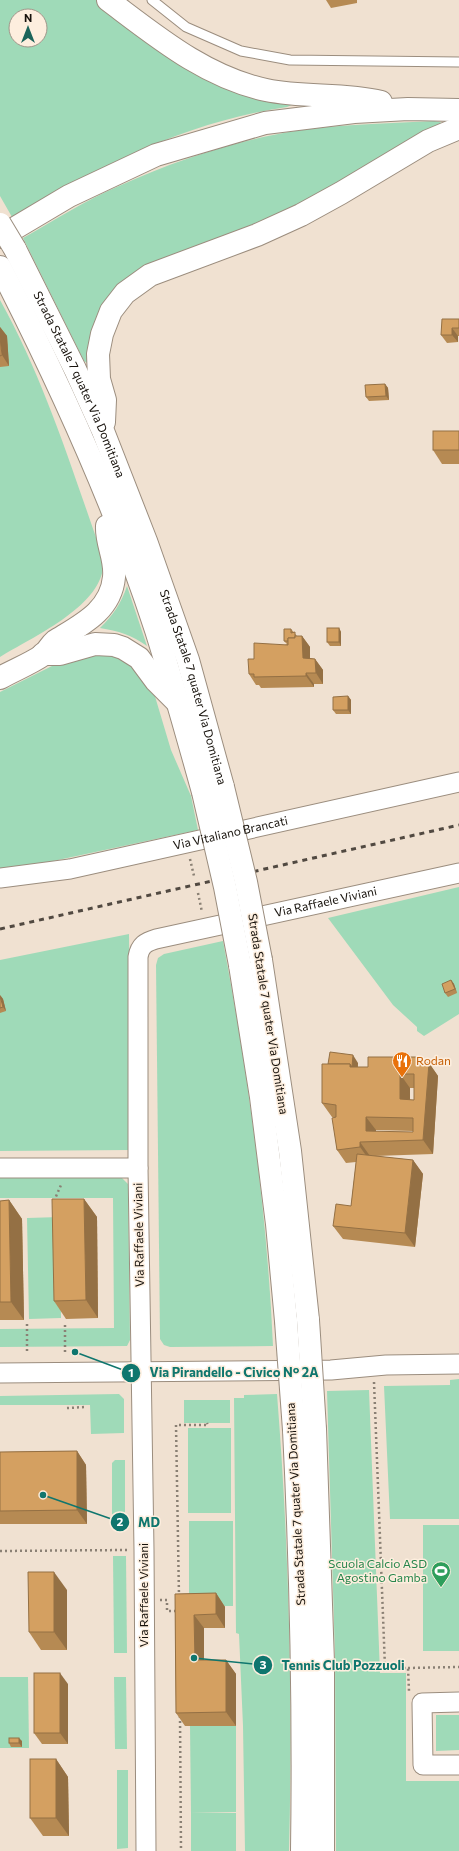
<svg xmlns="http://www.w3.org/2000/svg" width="459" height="1851" font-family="Commissioner,sans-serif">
  <rect width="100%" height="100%" fill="#f0e1d1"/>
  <!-- green -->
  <g fill="#9fdab8" fill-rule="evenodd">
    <path d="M0,0H96L169,54L294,104L287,107C188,121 98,167 12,217L0,196ZM16,16H40V40H16Z"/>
    <path d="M434,121L441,122L439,125L299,206L144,268L87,363L84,361L23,238C55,220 86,200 119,186C167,164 217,147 268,136C323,124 378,124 434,121Z"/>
    <path d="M0,300C43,377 70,463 99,546C101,552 104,561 103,567C100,607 31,638 0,657Z"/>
    <path d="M127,586L147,646C132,635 118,631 100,628C113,615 121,604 127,586Z"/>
    <path d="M99,650L128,660L154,693L171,750L191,796L198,830L44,863L0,869V692L60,662Z"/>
    <path d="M459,887V1014L424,1036L417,1031V1027L393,1005L328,918Z"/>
    <path d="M129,934L131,1150L0,1151V960Z"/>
    <path d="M223,941C248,1074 267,1211 273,1346L170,1347L164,1345L160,1339L156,965L158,958L164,954Z"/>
    <path d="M0,1175L121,1177L128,1184L130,1340L127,1346L0,1347V1329L114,1328L113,1198H0Z"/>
    <path d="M60,1217L61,1318L29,1319L27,1218Z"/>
    <path d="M459,1379V1519H390L384,1386L450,1385V1380Z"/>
    <path d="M369,1390L380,1673H406V1781H459V1851H336L335,1656L327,1391Z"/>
    <path d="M119,1394L124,1399V1433L91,1434L90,1405H0V1396Z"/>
    <path d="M277,1394C289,1546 293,1699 289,1851H245L243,1726L239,1634L236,1633L234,1398H244V1395Z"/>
    <rect x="184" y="1400" width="46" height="23"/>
    <rect x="188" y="1428" width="43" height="85"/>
    <path d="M115,1460H125V1519L115,1517L112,1514V1463Z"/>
    <rect x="189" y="1521" width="44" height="85"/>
    <rect x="423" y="1525" width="36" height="126"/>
    <path d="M113,1556H126L127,1653H114Z"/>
    <path d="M0,1677H28L29,1748H0Z"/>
    <path d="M114,1677H126L127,1749H115Z"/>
    <path d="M436,1715H459V1750L436,1751Z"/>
    <path d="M190,1726H236V1812L191,1813Z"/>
    <path d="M117,1770H128V1848L117,1849Z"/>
    <rect x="191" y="1813" width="45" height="38"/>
  </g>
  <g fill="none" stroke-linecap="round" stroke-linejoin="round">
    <defs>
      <path id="service" d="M152,0L186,27L241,51L290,60L459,62"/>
      <g id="minor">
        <path id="s1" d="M0,878L70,869L459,782"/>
        <path d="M0,1168H138"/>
        <path d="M0,1373L331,1370L386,1365L459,1364"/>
        <path d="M459,1702L422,1703L423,1765H459"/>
        <path id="s2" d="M146,1851L144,1550L138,1168V957C140,945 146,942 156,939L459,873"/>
      </g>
      <g id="trunk">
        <path d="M108,0C156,36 205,77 266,90C305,98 343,93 381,102"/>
        <path d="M0,237L69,196L156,155L265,123L354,112L408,109L459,110"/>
        <path id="s3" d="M15,249L75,369L103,431L146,541L188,660L223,787"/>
        <path d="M0,267C60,384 115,504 156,630C173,684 188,738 203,792"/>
        <path d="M104,422L105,400L99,379L98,354L102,334L111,311L125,293L150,275L257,235L301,215L341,193L428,141L459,128"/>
        <path d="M43,654H60L95,644L114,645L123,648L139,658L156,681L176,701"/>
        <path d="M0,678C14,670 30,664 43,655C48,651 50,645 55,641C81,625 111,611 114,577C116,558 106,544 107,526"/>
        <path d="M261,960L290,1151L308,1320"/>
        <path d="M240,965L261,1097L277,1224L286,1321"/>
        <path d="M315,1429L323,1663V1851"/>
        <path d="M294,1430C301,1570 304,1711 302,1851"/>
      </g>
    </defs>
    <!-- service casing -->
    <use href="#service" stroke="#9b8d7e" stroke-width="11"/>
    <!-- minor casing -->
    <use href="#minor" stroke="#9b8d7e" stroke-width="21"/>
    <!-- trunk casing -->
    <use href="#trunk" stroke="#9b8d7e" stroke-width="24"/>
    <!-- path -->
    <g stroke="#8a8074" stroke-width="2.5" stroke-dasharray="2 3" stroke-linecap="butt">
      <path d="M190,859L194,876"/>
      <path d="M198,893L202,912"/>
      <path d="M54,1201L61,1185"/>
      <path d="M27,1324V1352"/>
      <path d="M65,1352V1324"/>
      <path d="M374,1382L385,1668H408L409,1691"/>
      <path d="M67,1408L86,1407"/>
      <path d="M0,1551L127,1550"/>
      <path d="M179,1597L176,1425H208L207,1423"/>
      <path d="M160,1600H167V1611H177"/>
      <path d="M408,1668L459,1667"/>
      <path d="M180,1716L181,1851"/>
    </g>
    <!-- service -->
    <use href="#service" stroke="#fff" stroke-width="9"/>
    <!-- minor -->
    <use href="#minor" stroke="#fff" stroke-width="19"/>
    <!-- trunk -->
    <use href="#trunk" stroke="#fff" stroke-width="22"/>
    <!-- rail -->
    <path stroke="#514941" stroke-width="3" stroke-dasharray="5 5" stroke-linecap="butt" d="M0,929L459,825"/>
    <defs>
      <g id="trunk-bridge">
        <path d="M0,224L15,249"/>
        <path d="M223,787L246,882L261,960"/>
        <path d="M203,792L225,887L240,965"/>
        <path d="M308,1320L315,1429"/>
        <path d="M286,1321L294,1430"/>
      </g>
    </defs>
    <!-- trunk-bridge casing -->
    <use href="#trunk-bridge" stroke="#9b8d7e" stroke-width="24" stroke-linecap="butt"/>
    <!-- trunk-bridge -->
    <use href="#trunk-bridge" stroke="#fff" stroke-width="22"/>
  </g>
  <!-- wall -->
  <g fill="#b68a53" fill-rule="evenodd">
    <path d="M326,0H357V3L331,8Z"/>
    <path d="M459,319V336H458V342L447,343L441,335Z"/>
    <path d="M0,327L7,336L9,366L0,367Z"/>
    <path d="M385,384L388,388L389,400L369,401L366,397Z"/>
    <path d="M459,431V464H442L433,450Z"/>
    <path d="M339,628L341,632V646H330L327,642Z"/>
    <path d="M291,629L297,636H302L310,647V658L315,659L323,670V684H314V687L261,688L259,685H256L249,674L254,659L287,644L284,641Z"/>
    <path d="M348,696L351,700V714H336L333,710Z"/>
    <path d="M451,980L454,984L457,993L448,997L445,993Z"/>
    <path d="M0,995L3,999L6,1011L0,1013Z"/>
    <path d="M419,1061L429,1063L438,1076L433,1154L375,1156L413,1160L423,1174L415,1247L343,1239L333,1226L351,1206L356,1162L346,1163L337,1150L334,1117H332L322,1103L328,1064L358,1063V1067H368ZM410,1088H414V1100H410ZM376,1130L413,1131V1132H376Z"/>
    <path d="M84,1199L97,1217L98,1318L66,1319L54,1301Z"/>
    <path d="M9,1200L22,1219L24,1320H0V1201Z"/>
    <path d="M77,1451L86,1465L87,1524H0V1452Z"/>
    <path d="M67,1590V1650H41L29,1632Z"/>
    <path d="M216,1593L225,1607V1628H204V1660H226L236,1674V1726H185L176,1713L175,1594Z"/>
    <path d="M68,1684V1744H42L34,1733Z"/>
    <path d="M22,1741V1747H11L9,1743Z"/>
    <path d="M56,1759L68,1777L69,1836H43L30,1818Z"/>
  </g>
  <!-- shaded-wall -->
  <g fill="#947044">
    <path d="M0,327L7,336L9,366L2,355L0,337Z"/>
    <path d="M452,328L458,336V342L452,335Z"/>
    <path d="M385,384L388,388L389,400L386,396Z"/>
    <path d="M339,628L341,632V646L339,642Z"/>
    <path d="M302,636L310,647V668L303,658Z"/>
    <path d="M315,659L323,670V684L316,673Z"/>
    <path d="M306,673L314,684V687L306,676Z"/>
    <path d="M348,696L351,700V714L348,710Z"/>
    <path d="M451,980L454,984L457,993L455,989Z"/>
    <path d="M0,995L3,999L6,1011L3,1007Z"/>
    <path d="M353,1055L358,1063L357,1074L350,1067V1064Z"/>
    <path d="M429,1063L438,1076L433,1154L423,1140Z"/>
    <path d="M400,1074L410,1088V1113L400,1099Z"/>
    <path d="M366,1117L376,1130V1141L366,1131Z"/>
    <path d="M360,1142L370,1156V1161L360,1147Z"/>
    <path d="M413,1160L423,1174L415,1247L405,1233Z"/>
    <path d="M84,1199L97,1217L98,1318L86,1300Z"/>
    <path d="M9,1200L22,1219L24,1320L11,1302Z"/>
    <path d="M77,1451L86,1465L87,1524L77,1510Z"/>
    <path d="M54,1572L67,1590V1650L54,1632Z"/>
    <path d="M216,1593L225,1607V1628L216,1614Z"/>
    <path d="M194,1615L204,1628V1674L195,1660Z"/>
    <path d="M226,1660L236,1674V1726L226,1712Z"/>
    <path d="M60,1673L68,1684V1744L60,1733Z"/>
    <path d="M19,1738L22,1741V1747L19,1743Z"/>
    <path d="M56,1759L68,1777L69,1836L56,1818Z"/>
  </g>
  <!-- building -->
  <g fill="#d4a061" stroke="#947044" fill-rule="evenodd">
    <path d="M442,319H459V328H452V335H441Z"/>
    <path d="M0,337L2,355L0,356Z"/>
    <path d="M385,384L386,396L366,397L365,385Z"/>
    <rect x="433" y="431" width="26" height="19"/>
    <rect x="327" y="628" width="12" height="14"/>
    <path d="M284,629H291V633L295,632V638H288V641H284Z"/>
    <path d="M295,636H302L303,658L315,659L316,673H306V676L254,677V674H249L248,659H254V643L288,645V638H295Z"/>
    <path d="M348,696V710H333V697Z"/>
    <path d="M451,980L455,989L445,993L442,984Z"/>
    <path d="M0,996L3,1007L0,1008Z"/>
    <path d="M330,1052L353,1055L352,1067L350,1064H328Z"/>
    <path d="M368,1057H416L417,1061L429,1063L423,1140L360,1142V1147L337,1150L332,1118L336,1117V1105L322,1103V1064H350V1067H368ZM400,1074H414V1100L400,1099ZM366,1117L413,1118V1132L366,1131Z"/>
    <path d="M357,1154L413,1160L405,1233L333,1226L336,1204L351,1206Z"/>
    <path d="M52,1199H84L86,1300L54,1301Z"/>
    <path d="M9,1200L11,1302H0V1201Z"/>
    <path d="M77,1451V1510L0,1511V1452Z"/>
    <path d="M28,1572H54V1632H29Z"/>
    <path d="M216,1593V1614L194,1615L195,1660H226V1712L176,1713L175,1594Z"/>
    <rect x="34" y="1673" width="26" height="60"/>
    <rect x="9" y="1738" width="10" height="5"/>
    <rect x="30" y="1759" width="26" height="59"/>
  </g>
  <!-- icons -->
  <defs>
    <symbol id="restaurant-pin" viewBox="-11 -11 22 30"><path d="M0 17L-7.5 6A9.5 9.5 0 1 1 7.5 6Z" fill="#e8710a" stroke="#fdeede"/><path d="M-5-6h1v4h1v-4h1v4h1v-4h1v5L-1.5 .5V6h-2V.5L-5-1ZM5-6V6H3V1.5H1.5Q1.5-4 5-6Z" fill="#fff"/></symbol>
    <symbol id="stadium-pin" viewBox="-11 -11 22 30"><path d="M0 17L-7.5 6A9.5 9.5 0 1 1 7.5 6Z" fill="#2e9e5b" stroke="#fdeede"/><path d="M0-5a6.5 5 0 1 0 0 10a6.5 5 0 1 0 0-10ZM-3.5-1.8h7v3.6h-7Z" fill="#fff"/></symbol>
  </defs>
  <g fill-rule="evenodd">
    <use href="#restaurant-pin" x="391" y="1050" width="22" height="30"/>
    <use href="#stadium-pin" x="430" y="1560" width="22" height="30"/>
  </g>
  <g text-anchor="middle" stroke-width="3" stroke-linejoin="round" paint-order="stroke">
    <!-- street labels -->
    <g font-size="12" fill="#17120c" stroke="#fdeede">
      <text dy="4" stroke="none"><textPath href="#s3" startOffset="150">Strada Statale 7 quater Via Domitiana</textPath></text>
      <text dy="4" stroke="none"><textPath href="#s3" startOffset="474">Strada Statale 7 quater Via Domitiana</textPath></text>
      <text dy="4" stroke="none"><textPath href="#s1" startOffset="235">Via Vitaliano Brancati</textPath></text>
      <text dy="4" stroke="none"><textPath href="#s2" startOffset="1095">Via Raffaele Viviani</textPath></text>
      <text transform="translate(268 1014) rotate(81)" y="4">Strada Statale 7 quater Via Domitiana</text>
      <text transform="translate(139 1235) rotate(-91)" y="4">Via Raffaele Viviani</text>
      <text transform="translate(296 1504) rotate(-93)" y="4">Strada Statale 7 quater Via Domitiana</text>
      <text transform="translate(144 1595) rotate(-90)" y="4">Via Raffaele Viviani</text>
    </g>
    <!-- food labels -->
    <g font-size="12" fill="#c56008" stroke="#fdeede" text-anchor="start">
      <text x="416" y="1065">Rodan</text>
    </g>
    <!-- leisure labels -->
    <g font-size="12" fill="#27864d" stroke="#fdeede" text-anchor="end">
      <text x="427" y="1568">Scuola Calcio ASD<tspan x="427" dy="14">Agostino Gamba</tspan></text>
    </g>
  </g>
  <!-- callouts -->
  <path fill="none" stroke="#0f766e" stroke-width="1.5" d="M75 1352L131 1373M43 1495L120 1522M194 1658L263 1665"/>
  <g fill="#0f766e" stroke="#fdeede" stroke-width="1.5">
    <circle cx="75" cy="1352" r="4"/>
    <circle cx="43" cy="1495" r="4"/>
    <circle cx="194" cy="1658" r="4"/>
    <circle cx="131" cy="1373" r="10"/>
    <circle cx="120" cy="1522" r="10"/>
    <circle cx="263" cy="1665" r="10"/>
  </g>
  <g font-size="12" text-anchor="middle" font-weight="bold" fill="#fff">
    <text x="131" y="1377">1</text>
    <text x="120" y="1526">2</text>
    <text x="263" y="1669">3</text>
  </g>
  <g font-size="13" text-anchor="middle" font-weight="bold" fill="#0f766e" stroke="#fdeede" stroke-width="3" stroke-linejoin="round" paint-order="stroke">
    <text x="234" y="1377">Via Pirandello - Civico N° 2A</text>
    <text x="149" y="1527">MD</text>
    <text x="343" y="1670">Tennis Club Pozzuoli</text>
  </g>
  <!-- north arrow -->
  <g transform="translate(28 28)"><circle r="19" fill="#fdeede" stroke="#a1968a"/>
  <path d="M0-3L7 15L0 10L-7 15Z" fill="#1b645a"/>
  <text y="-6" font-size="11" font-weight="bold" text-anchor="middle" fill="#17120c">N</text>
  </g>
</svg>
